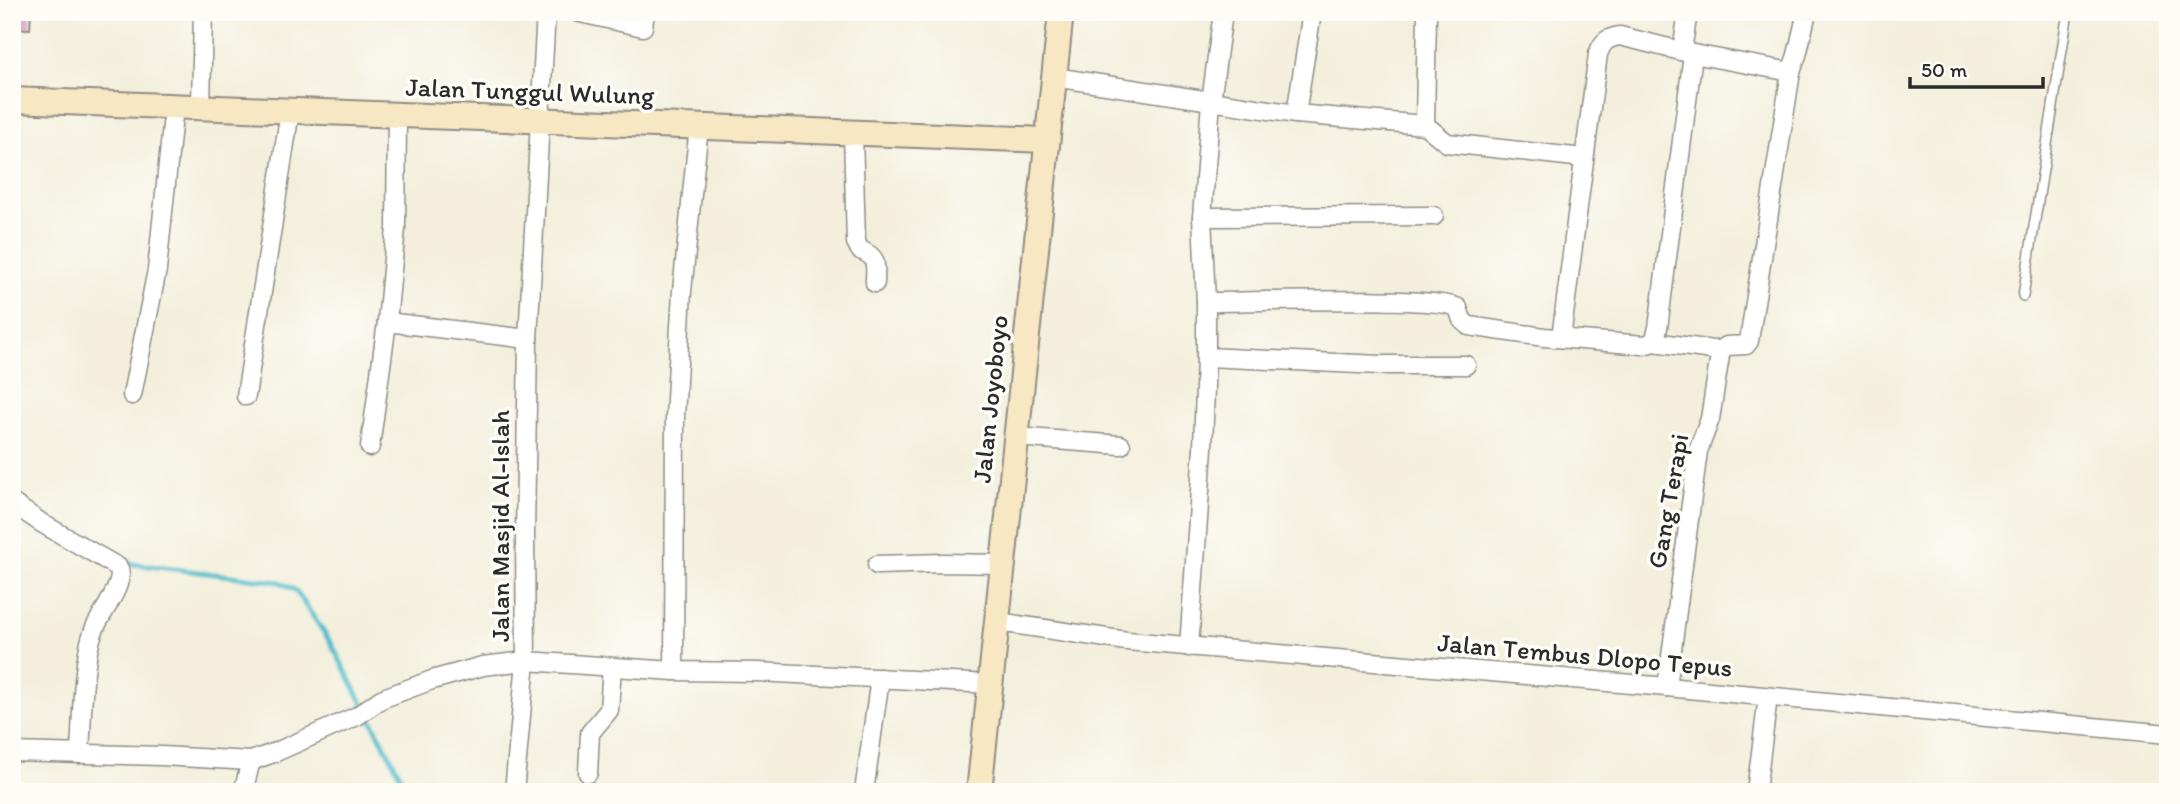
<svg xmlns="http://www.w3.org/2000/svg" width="2180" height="804" font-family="Itim,sans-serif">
  <rect width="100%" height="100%" fill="#fdfcf7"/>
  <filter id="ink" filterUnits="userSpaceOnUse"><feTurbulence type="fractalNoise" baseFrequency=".0143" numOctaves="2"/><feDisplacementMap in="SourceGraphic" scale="14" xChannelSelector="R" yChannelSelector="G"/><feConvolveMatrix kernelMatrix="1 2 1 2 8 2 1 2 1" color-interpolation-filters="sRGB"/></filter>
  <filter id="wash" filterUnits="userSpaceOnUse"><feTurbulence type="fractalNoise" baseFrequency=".00686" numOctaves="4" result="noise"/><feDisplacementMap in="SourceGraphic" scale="28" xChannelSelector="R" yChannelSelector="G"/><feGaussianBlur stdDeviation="1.57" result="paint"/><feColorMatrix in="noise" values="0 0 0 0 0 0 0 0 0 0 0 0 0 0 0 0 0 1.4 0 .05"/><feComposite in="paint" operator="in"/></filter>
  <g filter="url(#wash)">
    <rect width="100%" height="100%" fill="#f3efdc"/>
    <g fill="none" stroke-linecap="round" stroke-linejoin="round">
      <!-- stream -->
      <path stroke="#50bccb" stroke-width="5" d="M103,548L133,564L280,582L296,591L331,643L409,792"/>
    </g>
    <g id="blocks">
      <!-- building -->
      <path fill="#d292c0" d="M12,12H31L30,29L12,28Z"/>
    </g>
  </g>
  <g filter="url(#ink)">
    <use href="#blocks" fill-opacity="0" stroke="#8f8d84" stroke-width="2"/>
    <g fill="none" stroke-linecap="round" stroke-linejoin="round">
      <defs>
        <path id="lane" d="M2023,296L2068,12"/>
        <g id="street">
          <path d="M546,12L528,339L525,536L526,661L674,671L758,672L990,684"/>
          <path d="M576,12L643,27L645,12"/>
          <path d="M1682,51L1688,12"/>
          <path d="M1054,77L1296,114L1425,125L1447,143L1584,158"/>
          <path d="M201,107L203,12"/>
          <path d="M1296,114L1312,12"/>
          <path d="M1425,125L1427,12"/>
          <path d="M853,133L856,242L860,250C879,257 875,265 875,283"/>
          <path d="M1202,217L1434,216"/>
          <path d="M1206,302C1243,302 1439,295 1458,308L1462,320L1469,326L1544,337L1644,345L1654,342L1658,328L1693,54"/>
          <path d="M387,322L528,339"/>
          <path d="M1561,338L1598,54C1603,41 1607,38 1620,36L1693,54L1791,72"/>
          <path d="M1654,342L1720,351"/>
          <path d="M1206,357L1380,365H1466"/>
          <path d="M132,395L157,270L174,106"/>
          <path d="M246,396L290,111"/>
          <path d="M1016,437L1121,445"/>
          <path d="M370,447L387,322L396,228L397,116"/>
          <path d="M12,503L43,524L118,567C127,582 100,614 94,630C82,660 82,720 80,754"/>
          <path d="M877,565L943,563L1003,564"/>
          <path d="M998,622L1127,641L1667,687L2168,734"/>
          <path d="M1189,647L1203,448L1206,357V302L1202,217L1211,102L1223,12"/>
          <path d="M674,671L675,417L682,291L699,126"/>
          <path d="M1667,687L1698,451L1710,419L1721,349L1727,346L1746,345L1749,341L1791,72L1797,55L1807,12"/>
          <path d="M12,752L162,756L251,761L276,752L357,716L381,699L432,680L483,666L526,661L514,792"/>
          <path d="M588,773L590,733L609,710L612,667"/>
          <path d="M243,792L251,761"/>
          <path d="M864,792L880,678"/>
          <path d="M1756,792L1768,697"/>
        </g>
        <g id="secondary">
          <path d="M12,100L1046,140"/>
          <path d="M979,792L1061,12"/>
        </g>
      </defs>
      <!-- lane casing -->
      <use href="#lane" stroke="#8f8d84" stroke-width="12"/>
      <!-- street casing -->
      <use href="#street" stroke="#8f8d84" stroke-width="21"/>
      <!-- secondary casing -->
      <use href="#secondary" stroke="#8f8d84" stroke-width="28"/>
      <!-- lane -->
      <use href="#lane" stroke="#fff" stroke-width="9"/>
      <!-- street -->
      <use href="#street" stroke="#fff" stroke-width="18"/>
      <!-- secondary -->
      <use href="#secondary" stroke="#f8e7c3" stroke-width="24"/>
    </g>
  </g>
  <g text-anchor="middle" stroke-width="7" stroke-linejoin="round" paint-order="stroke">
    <!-- street labels -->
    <g font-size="26" fill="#2b2b2b" stroke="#fdfcf7">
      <text transform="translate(530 91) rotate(2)" y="9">Jalan Tunggul Wulung</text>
      <text transform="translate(990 399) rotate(-84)" y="9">Jalan Joyoboyo</text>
      <text transform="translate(1668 501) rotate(-80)" y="9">Gang Terapi</text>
      <text transform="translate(500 526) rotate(-90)" y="9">Jalan Masjid Al-Islah</text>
      <text transform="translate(1585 655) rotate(5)" y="9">Jalan Tembus Dlopo Tepus</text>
    </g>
  </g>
  <!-- margin -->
  <rect width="2180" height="804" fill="none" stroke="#fdfcf7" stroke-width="42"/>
  <!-- scale -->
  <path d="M1910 77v10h133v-10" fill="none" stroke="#2b2b2b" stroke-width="3.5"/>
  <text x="1921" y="77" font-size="21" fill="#2b2b2b" stroke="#fdfcf7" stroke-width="5" paint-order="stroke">50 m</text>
</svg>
